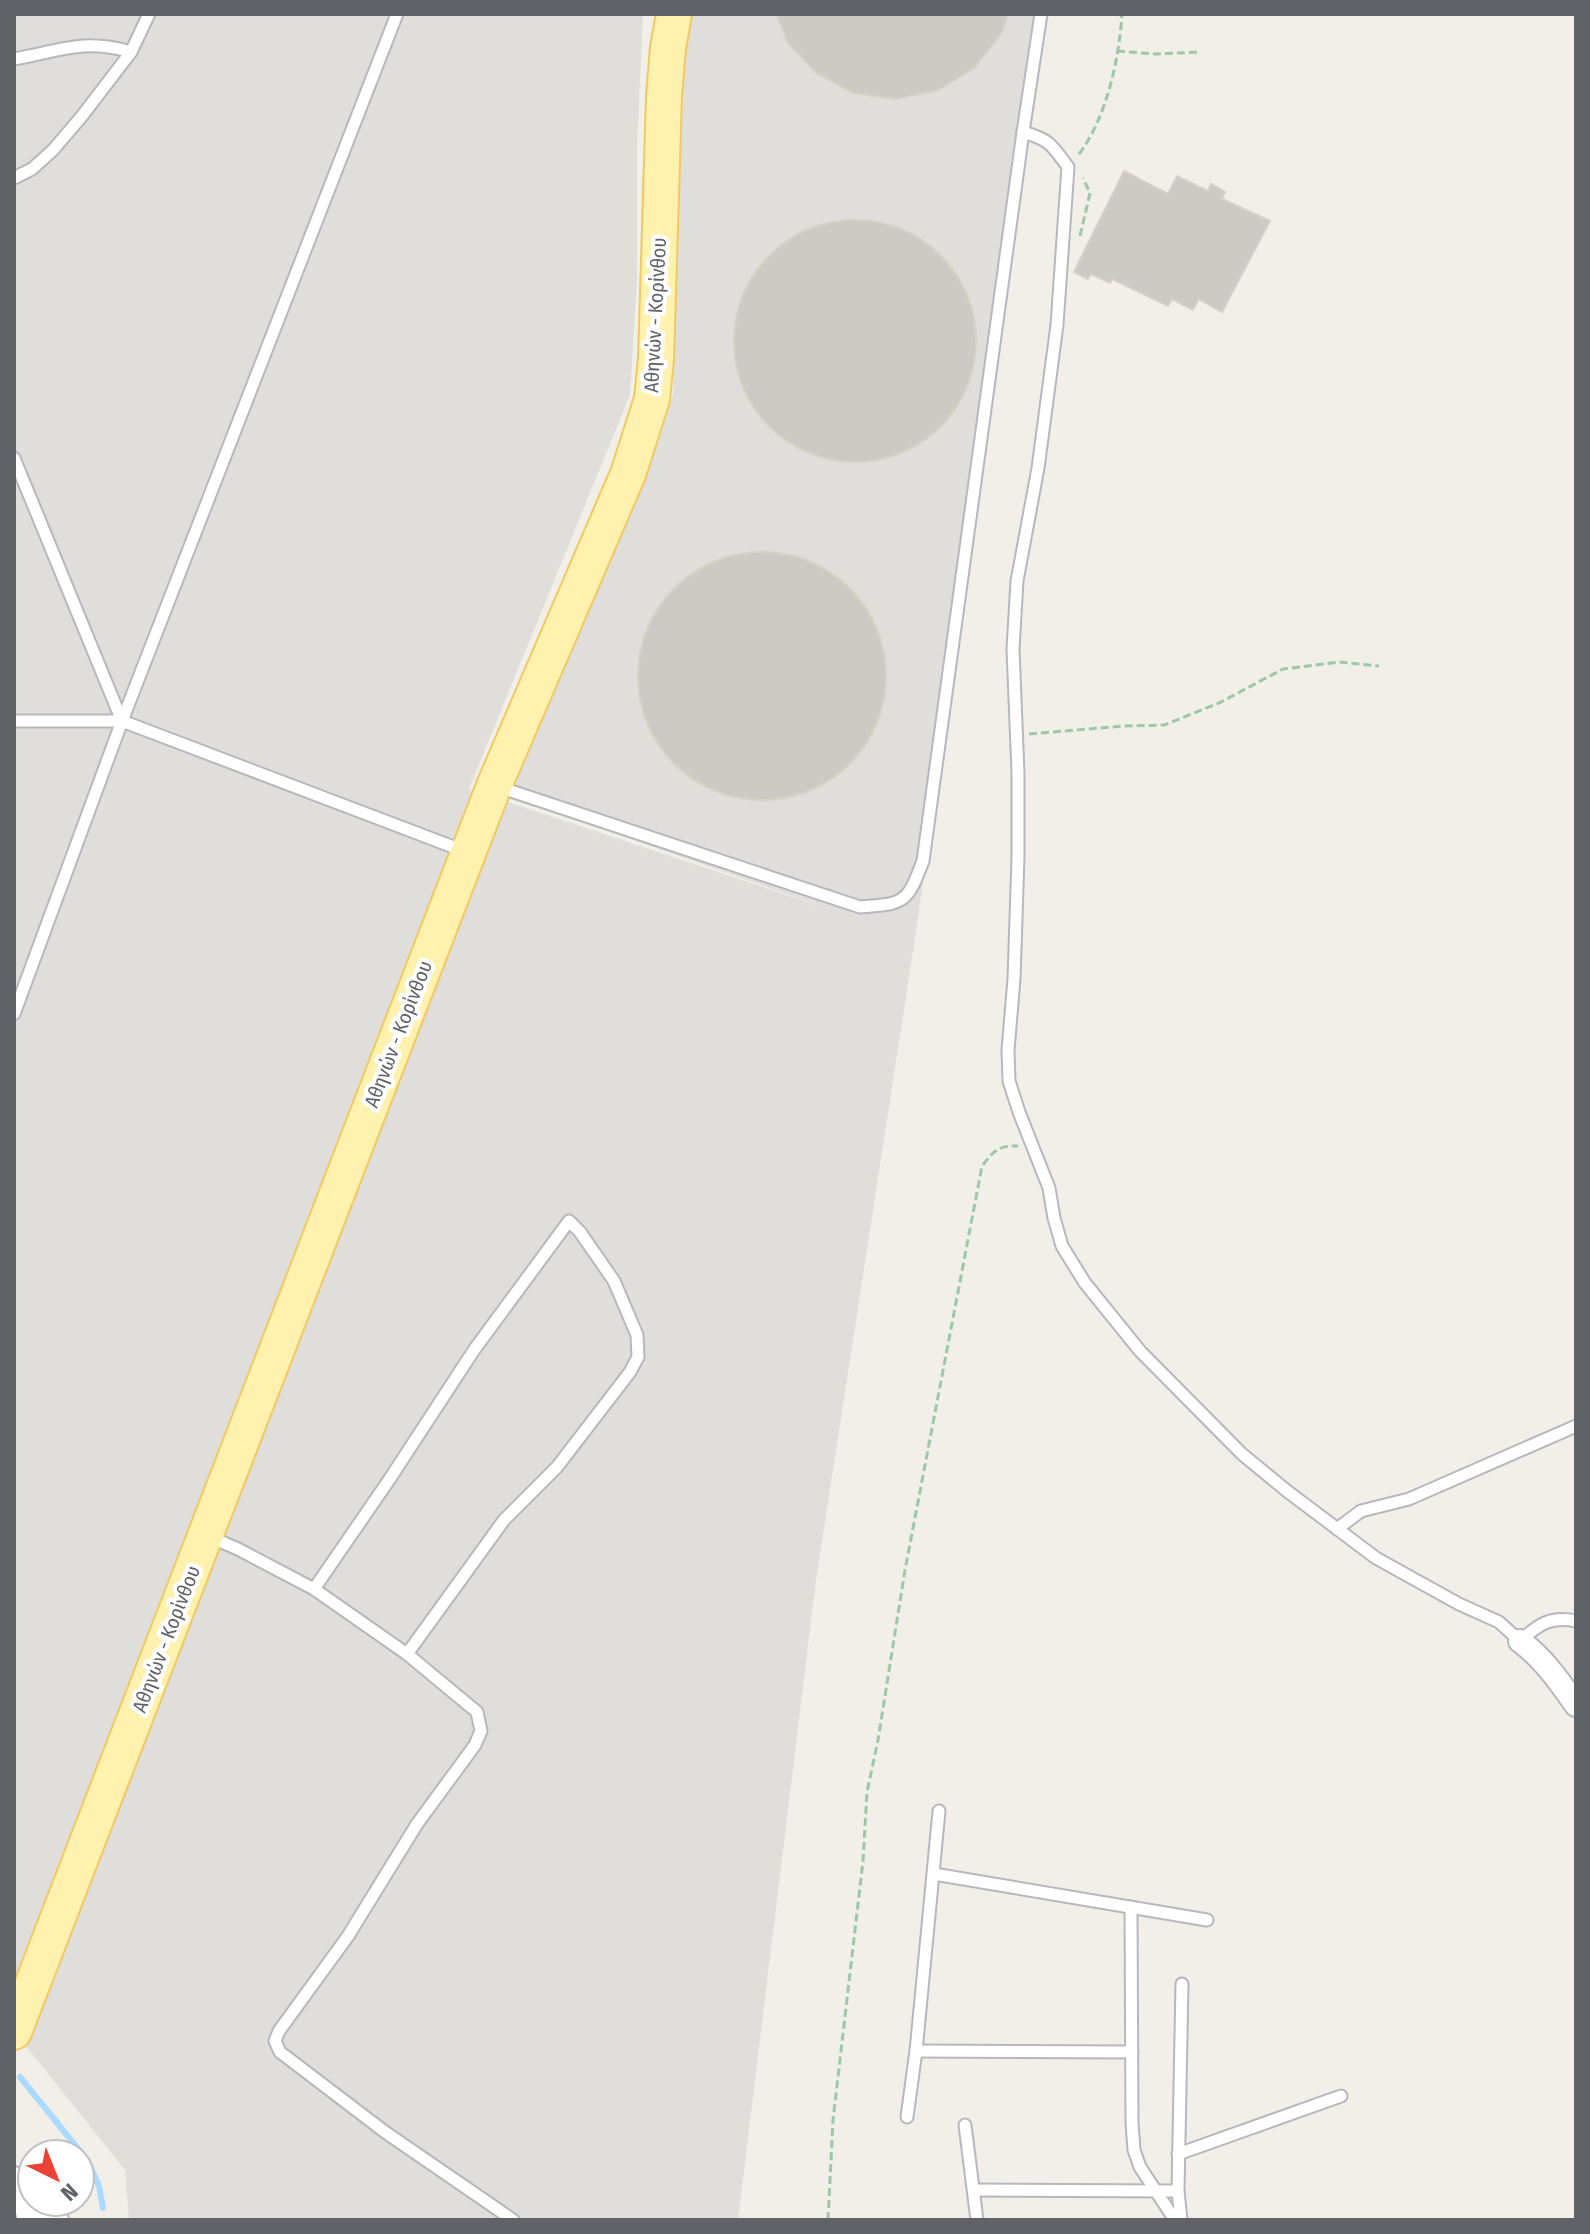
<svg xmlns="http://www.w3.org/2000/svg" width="1590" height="2234" font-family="'Fira Sans Condensed',sans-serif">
  <rect width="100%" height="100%" fill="#f1efe8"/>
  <!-- industrial -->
  <path fill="#e0deda" d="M14,14H643L637,146V281L630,395L469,789L832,910L505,795L647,476L673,395L677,227L685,59L692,14H1043L1033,107L915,938L816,1580L738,2220H129L125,2170L14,2031Z"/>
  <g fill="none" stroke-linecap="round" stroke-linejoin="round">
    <!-- stream -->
    <path stroke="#aadaff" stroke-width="6" d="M20,2077L88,2161L99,2186L103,2208"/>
  </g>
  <!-- building -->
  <g fill="#cccac5" stroke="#d6d1c6" stroke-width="2">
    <path d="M777,14H1008L1001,34L974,68L938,90L896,99L854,93L816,73L787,41Z"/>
    <path d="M1124,171L1168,194L1177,176L1208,191L1211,184L1225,192L1222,199L1270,221L1222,312L1199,299L1193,310L1172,299L1168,306L1112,279L1110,283L1091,274L1088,279L1074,272Z"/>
    <circle cx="855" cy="341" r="121"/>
    <circle cx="762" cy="676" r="124"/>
  </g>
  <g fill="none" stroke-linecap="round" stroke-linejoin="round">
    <defs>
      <g id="lane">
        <path d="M14,59C60,51 83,38 131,52"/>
        <path d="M1023,132C1050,140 1051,144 1068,167L1057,325L1038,468L1017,581L1013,649L1018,773V857L1014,979L1008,1050L1009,1081L1019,1112L1049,1188L1054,1218L1062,1246L1085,1283L1140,1351L1242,1454L1287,1491L1376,1558L1459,1604L1499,1622L1520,1641C1539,1624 1550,1616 1576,1621"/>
        <path d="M14,178L32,169L53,150L82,116L131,52L149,14"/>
        <path d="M14,458L122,721"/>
        <path d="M14,721H122L464,851"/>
        <path d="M496,786L860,907C905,904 907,903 923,861L1023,132L1041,14"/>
        <path d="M14,1014L122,721L397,14"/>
        <path d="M1337,1529L1361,1511L1409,1499L1576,1426"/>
        <path d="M210,1537L238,1549L314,1589L407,1654L477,1712L481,1731L475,1745L417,1824L348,1936L279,2031L275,2041L280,2052L385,2132L513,2220"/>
        <path d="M314,1589L389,1480L474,1350L569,1221L580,1232L614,1281L637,1335L638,1357L630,1372L557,1467L504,1520L407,1654"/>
        <path d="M934,1874L1207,1920"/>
        <path d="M1131,1907L1132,2123L1134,2150L1140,2167L1175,2220"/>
        <path d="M916,2051L1132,2052"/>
        <path d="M907,2117L916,2051L939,1811"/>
        <path d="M965,2125L977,2220"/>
        <path d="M1178,2154L1341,2096"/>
        <path d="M974,2190L1178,2191"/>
        <path d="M1181,2220L1178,2191L1182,1984"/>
      </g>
      <g id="street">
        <path d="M1520,1641C1544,1659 1559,1681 1576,1705"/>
        <path d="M14,2178L24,2199L29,2220"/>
        <path d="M24,2199L57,2220"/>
      </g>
      <path id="primary" d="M14,2032L494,786L628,474L652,399L656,359L664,96L668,48L674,14"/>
    </defs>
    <!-- lane casing -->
    <use href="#lane" stroke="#b5b8bc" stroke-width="15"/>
    <!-- street casing -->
    <use href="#street" stroke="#b5b8bc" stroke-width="26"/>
    <!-- primary casing -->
    <use href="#primary" stroke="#f2c960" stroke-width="38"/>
    <!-- path -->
    <g stroke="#9cc7a9" stroke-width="3" stroke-dasharray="8 4" stroke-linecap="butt">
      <path d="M1117,51L1155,54L1200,52"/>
      <path d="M1079,154C1107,117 1119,59 1122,14"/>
      <path d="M1080,236L1090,193L1083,178"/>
      <path d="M1029,734L1125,726L1164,725L1219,703L1283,669L1339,662L1379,666"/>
      <path d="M828,2220L833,2120L863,1861L867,1792L878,1740L905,1570L982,1166C993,1152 998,1145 1018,1146"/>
    </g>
    <!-- lane -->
    <use href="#lane" stroke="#fff" stroke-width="11"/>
    <!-- street -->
    <use href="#street" stroke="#fff" stroke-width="22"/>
    <!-- primary -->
    <use href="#primary" stroke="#fff2af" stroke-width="34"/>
  </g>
  <g text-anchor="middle" stroke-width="8" stroke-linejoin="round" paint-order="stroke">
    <!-- street labels -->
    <g font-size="20" fill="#5f6368" stroke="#fff">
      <text transform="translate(655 315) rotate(-87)" y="7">Αθηνών - Κορίνθου</text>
      <text transform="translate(398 1034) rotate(-69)" y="7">Αθηνών - Κορίνθου</text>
      <text transform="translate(166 1639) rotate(-69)" y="7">Αθηνών - Κορίνθου</text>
    </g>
  </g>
  <!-- border -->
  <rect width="1590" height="2234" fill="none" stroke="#5f6368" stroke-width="32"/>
  <!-- north arrow -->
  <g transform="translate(56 2178) rotate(137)"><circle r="38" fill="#ffffff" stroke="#bfc1c3" stroke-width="2"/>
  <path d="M0-6L14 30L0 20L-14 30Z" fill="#ea4335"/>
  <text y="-12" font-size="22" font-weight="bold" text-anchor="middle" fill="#5f6368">N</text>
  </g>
</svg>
